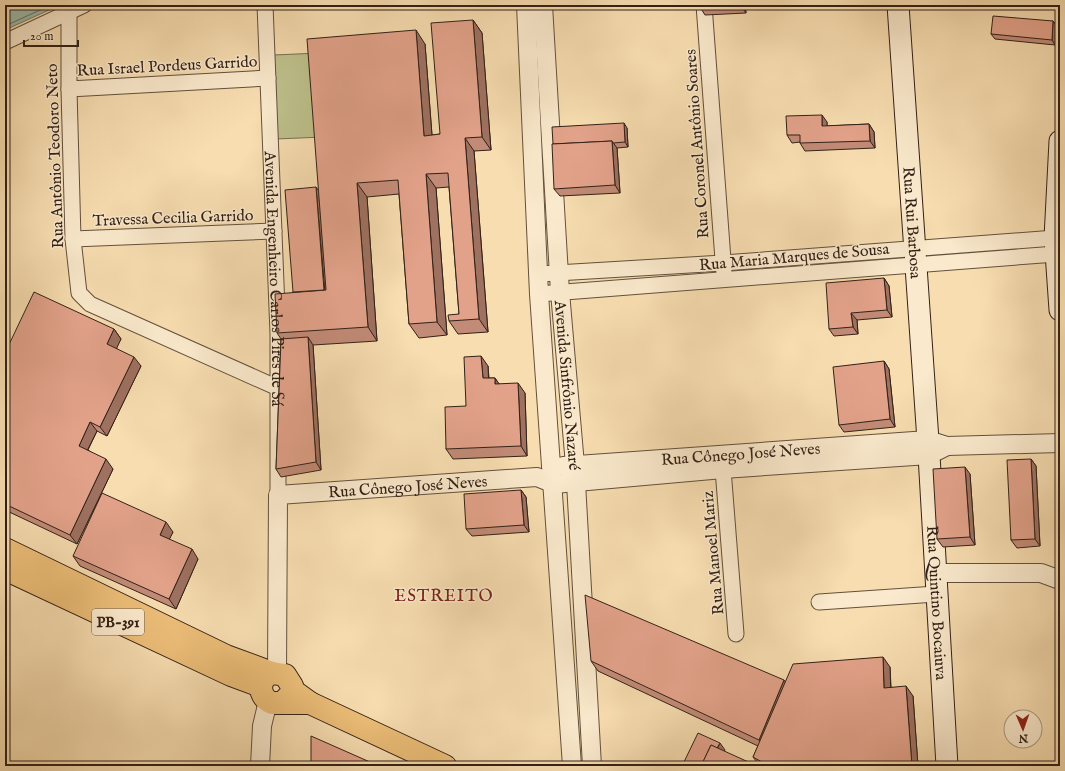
<svg xmlns="http://www.w3.org/2000/svg" width="1065" height="771" font-family="'IM FELL English',serif">
  <rect width="100%" height="100%" fill="#f7ddb0"/>
  <filter id="stains"><feTurbulence type="fractalNoise" baseFrequency=".005" numOctaves="4"/><feColorMatrix values="0 0 0 0 .2 0 0 0 0 .09 0 0 0 0 .02 0 0 0 .5 -.17"/></filter>
  <radialGradient id="worn" r=".72"><stop offset=".6" stop-color="#630" stop-opacity="0"/><stop offset="1" stop-color="#630" stop-opacity=".3"/></radialGradient>
  <!-- green -->
  <path fill="#bdc08b" stroke="#787051" d="M320,53L323,137L276,139L273,55Z"/>
  <!-- water -->
  <path fill="#9dbcac" stroke="#727e70" d="M16,5H60L5,30V10Z"/>
  <g fill="none" stroke-linecap="round" stroke-linejoin="round">
    <!-- shore -->
    <path stroke="#686e62" stroke-width="1" d="M5,26L51,5"/>
    <defs>
      <g id="minor">
        <path id="s1" d="M265,5L278,334V495"/>
        <path d="M704,5L724,273"/>
        <path d="M69,12V89L73,239L79,293L90,304L278,388"/>
        <path d="M5,42L84,5"/>
        <path d="M69,89L268,78"/>
        <path d="M73,239L274,231"/>
        <path d="M540,274L723,263L1055,238"/>
        <path d="M539,294L1056,254"/>
        <path d="M723,469L736,634"/>
        <path d="M819,602L936,594"/>
      </g>
      <g id="tertiary">
        <path d="M526,5L539,294L572,766"/>
        <path id="s2" d="M543,5L560,292L575,465L592,766"/>
        <path id="s3" d="M563,466L928,440L947,446L1060,443"/>
        <path d="M935,573H1041L1060,580"/>
        <path id="s4" d="M277,673L278,495L537,477L554,484L723,469L929,455L947,446"/>
        <path d="M260,766L262,726L268,701"/>
      </g>
      <g id="secondary">
        <path id="s5" d="M898,5L929,455L947,766"/>
        <path d="M1060,141L1055,238L1060,310"/>
      </g>
      <g id="primary">
        <path d="M5,549L226,656L272,673"/>
        <path d="M5,569L231,675L261,686"/>
        <path d="M292,690L310,703L445,766"/>
        <path d="M282,703L291,694L292,686L285,675L272,673C257,679 258,697 272,703H310"/>
      </g>
    </defs>
    <!-- minor casing -->
    <use href="#minor" stroke="#63503d" stroke-width="17"/>
    <!-- tertiary casing -->
    <use href="#tertiary" stroke="#63503d" stroke-width="20"/>
    <!-- secondary casing -->
    <use href="#secondary" stroke="#322117" stroke-width="23"/>
    <!-- primary casing -->
    <use href="#primary" stroke="#322117" stroke-width="24"/>
    <!-- minor -->
    <use href="#minor" stroke="#fae9cc" stroke-width="15"/>
    <!-- tertiary -->
    <use href="#tertiary" stroke="#fae9cc" stroke-width="18"/>
    <!-- secondary -->
    <use href="#secondary" stroke="#fae9cc" stroke-width="21"/>
    <!-- primary -->
    <use href="#primary" stroke="#ecbe78" stroke-width="22"/>
  </g>
  <!-- wall -->
  <g fill="#c28b77" stroke="#322117">
    <path d="M700,5H745L746,13L705,15L700,7Z"/>
    <path d="M473,20L482,33L491,150L474,151L488,332L458,334L449,321L459,314L449,187L436,188L447,335L419,338L409,324L399,194L367,197L377,341L313,345L321,470L281,477L276,469L281,339L277,333L293,292L425,44L432,135L440,134Z"/>
    <path d="M1053,21L1057,26L1055,45L995,39L991,34Z"/>
    <path d="M827,122V126L869,124L874,132L875,148L805,151L800,143V142L792,143L787,135Z"/>
    <path d="M627,128L628,147L617,148L620,193L560,196L554,189Z"/>
    <path d="M884,278L889,286L892,317L857,320L858,334L834,336L829,329Z"/>
    <path d="M114,329L121,339L116,348L141,366L107,436L97,431L88,450L113,469L77,544L5,510V353Z"/>
    <path d="M884,361L889,369L895,427L844,432L839,425Z"/>
    <path d="M488,366L489,378H495L499,384L525,393L527,456L453,459L446,449L466,406Z"/>
    <path d="M1031,459L1036,466L1040,546L1017,548L1011,540Z"/>
    <path d="M970,474L975,545L943,547L937,539Z"/>
    <path d="M521,490L526,497L529,532L472,536L466,529Z"/>
    <path d="M173,532L169,539L198,559L176,609L80,566L73,556Z"/>
    <path d="M591,661L785,682L890,667L891,687L913,696L918,766H760L753,757L758,746L598,671Z"/>
  </g>
  <!-- shaded-wall -->
  <g fill="#9e7161" stroke="#322117">
    <path d="M740,5H745L746,13L741,6Z"/>
    <path d="M473,20L482,33L491,150L482,137Z"/>
    <path d="M1053,21L1057,26L1055,45L1052,40Z"/>
    <path d="M416,30L425,44L433,149L424,136Z"/>
    <path d="M822,115L827,122V133L822,126Z"/>
    <path d="M624,123L627,128L628,147L625,142Z"/>
    <path d="M869,124L874,132L875,148L870,141Z"/>
    <path d="M465,138L474,151L488,332L479,319Z"/>
    <path d="M612,141L617,148L620,193L615,185Z"/>
    <path d="M426,174L436,188L447,335L437,322Z"/>
    <path d="M357,183L367,197L377,341L368,327Z"/>
    <path d="M316,187L322,195L330,300L325,293Z"/>
    <path d="M884,278L889,286L892,317L887,310Z"/>
    <path d="M851,313L857,320L858,334L853,327Z"/>
    <path d="M114,329L121,339L114,354L107,344Z"/>
    <path d="M308,337L313,345L321,470L316,462Z"/>
    <path d="M481,356L488,366L489,388L483,378Z"/>
    <path d="M134,357L141,366L107,436L100,427Z"/>
    <path d="M884,361L889,369L895,427L890,419Z"/>
    <path d="M495,378L501,387L495,384Z"/>
    <path d="M518,383L525,393L527,456L521,446Z"/>
    <path d="M90,422L97,431L85,455L79,446Z"/>
    <path d="M106,459L113,469L77,544L70,535Z"/>
    <path d="M1031,459L1036,466L1040,546L1035,539Z"/>
    <path d="M965,467L970,474L975,545L970,537Z"/>
    <path d="M521,490L526,497L529,532L524,525Z"/>
    <path d="M166,522L173,532L167,544L160,535Z"/>
    <path d="M192,549L198,559L176,609L169,599Z"/>
    <path d="M883,657L890,667L891,697L884,688Z"/>
    <path d="M784,680L791,690L766,749L759,740Z"/>
    <path d="M906,686L913,696L918,766H912Z"/>
    <path d="M720,743L725,750L717,766H709Z"/>
  </g>
  <!-- building -->
  <g fill="#e2a28a" stroke="#322117">
    <path d="M700,5H740L741,6L700,7Z"/>
    <path d="M993,16L1053,21L1052,40L991,34Z"/>
    <path d="M473,20L482,137L465,138L479,319L449,321L448,315L459,314L448,173L426,174L437,322L409,324L398,180L357,183L368,327L277,333L275,294L326,290L307,39L416,30L424,136L440,134L431,23Z"/>
    <path d="M822,115V126L869,124L870,141L800,143V135H787L786,116Z"/>
    <path d="M624,123L625,142L613,143L612,141L553,144L552,127Z"/>
    <path d="M612,141L615,185L554,189L552,144Z"/>
    <path d="M316,187L324,290L293,292L285,190Z"/>
    <path d="M884,278L887,310L851,313L853,327L829,329L826,283Z"/>
    <path d="M34,292L114,329L107,344L134,357L100,427L90,422L79,446L106,459L70,535L5,504V353Z"/>
    <path d="M308,337L316,462L276,469L281,339Z"/>
    <path d="M481,356L483,378H495V384L518,383L521,446L446,449L445,407L466,406L464,357Z"/>
    <path d="M884,361L890,419L839,425L833,367Z"/>
    <path d="M1031,459L1035,539L1011,540L1007,460Z"/>
    <path d="M965,467L970,537L937,539L933,469Z"/>
    <path d="M521,490L524,525L466,529L464,494Z"/>
    <path d="M102,493L166,522L160,535L192,549L169,599L73,556Z"/>
    <path d="M585,595L784,680L759,740L591,661Z"/>
    <path d="M883,657L884,688L906,686L912,766H769L753,757L793,664Z"/>
    <path d="M698,733L720,743L717,748L711,745L701,766H682Z"/>
    <path d="M311,736L379,766H311Z"/>
    <path d="M711,745L755,765V766H701Z"/>
  </g>
  <g text-anchor="middle" stroke-width="3" stroke-linejoin="round" paint-order="stroke">
    <!-- shield labels -->
    <rect fill="#fae9cc" stroke="#6e5d4d" stroke-width="1" x="92" y="609" width="52" height="26" rx="3"/>
    <g font-size="15" font-weight="bold" fill="#322117">
      <text x="118" y="627">PB-391</text>
    </g>
    <!-- street labels -->
    <g font-size="16" fill="#322117" stroke="#fae9cc">
      <text transform="translate(167 65) rotate(-3)" y="6">Rua Israel Pordeus Garrido</text>
      <text transform="translate(696 144) rotate(-94)" y="6">Rua Coronel Antônio Soares</text>
      <text transform="translate(54 156) rotate(-92)" y="6">Rua Antônio Teodoro Neto</text>
      <text transform="translate(173 217) rotate(-2)" y="6">Travessa Cecilia Garrido</text>
      <text dy="6" stroke="none"><textPath href="#s5" startOffset="218">Rua Rui Barbosa</textPath></text>
      <text transform="translate(794 256) rotate(-5)" y="6">Rua Maria Marques de Sousa</text>
      <text dy="6" stroke="none"><textPath href="#s1" startOffset="274">Avenida Engenheiro Carlos Pires de Sá</textPath></text>
      <text dy="6" stroke="none"><textPath href="#s2" startOffset="381">Avenida Sinfrônio Nazaré</textPath></text>
      <text dy="6" stroke="none"><textPath href="#s3" startOffset="178">Rua Cônego José Neves</textPath></text>
      <text dy="6" stroke="none"><textPath href="#s4" startOffset="308">Rua Cônego José Neves</textPath></text>
      <text transform="translate(712 553) rotate(-95)" y="6">Rua Manoel Mariz</text>
      <text dy="6" stroke="none"><textPath href="#s5" startOffset="599">Rua Quintino Bocaiuva</textPath></text>
    </g>
    <!-- neighbourhood labels -->
    <g font-size="17" letter-spacing="1" fill="#7a1f14" stroke="#fae9cc">
      <text x="444" y="601">ESTREITO</text>
    </g>
  </g>
  <!-- margin -->
  <rect width="1065" height="771" fill="none" stroke="#f7ddb0" stroke-width="20"/>
  <rect x="6" y="6" width="1053" height="759" fill="none" stroke="#322117" stroke-width="2"/>
  <rect x="10" y="10" width="1045" height="751" fill="none" stroke="#322117"/>
  <!-- north arrow -->
  <g transform="translate(1023 729) rotate(178)"><circle r="19" fill="#fae9cc" stroke="#aa9984"/>
  <path d="M0-3L7 15L0 10L-7 15Z" fill="#8f2418"/>
  <text y="-6" font-size="11" font-weight="bold" text-anchor="middle" fill="#322117">N</text>
  </g>
  <!-- scale -->
  <path d="M24 40v6h54v-6" fill="none" stroke="#322117" stroke-width="2"/>
  <text x="30" y="40" font-size="12" fill="#322117" stroke="#fae9cc" stroke-width="3" paint-order="stroke">20 m</text>
  <rect width="100%" height="100%" filter="url(#stains)"/>
  <rect width="100%" height="100%" fill="url(#worn)"/>
</svg>
